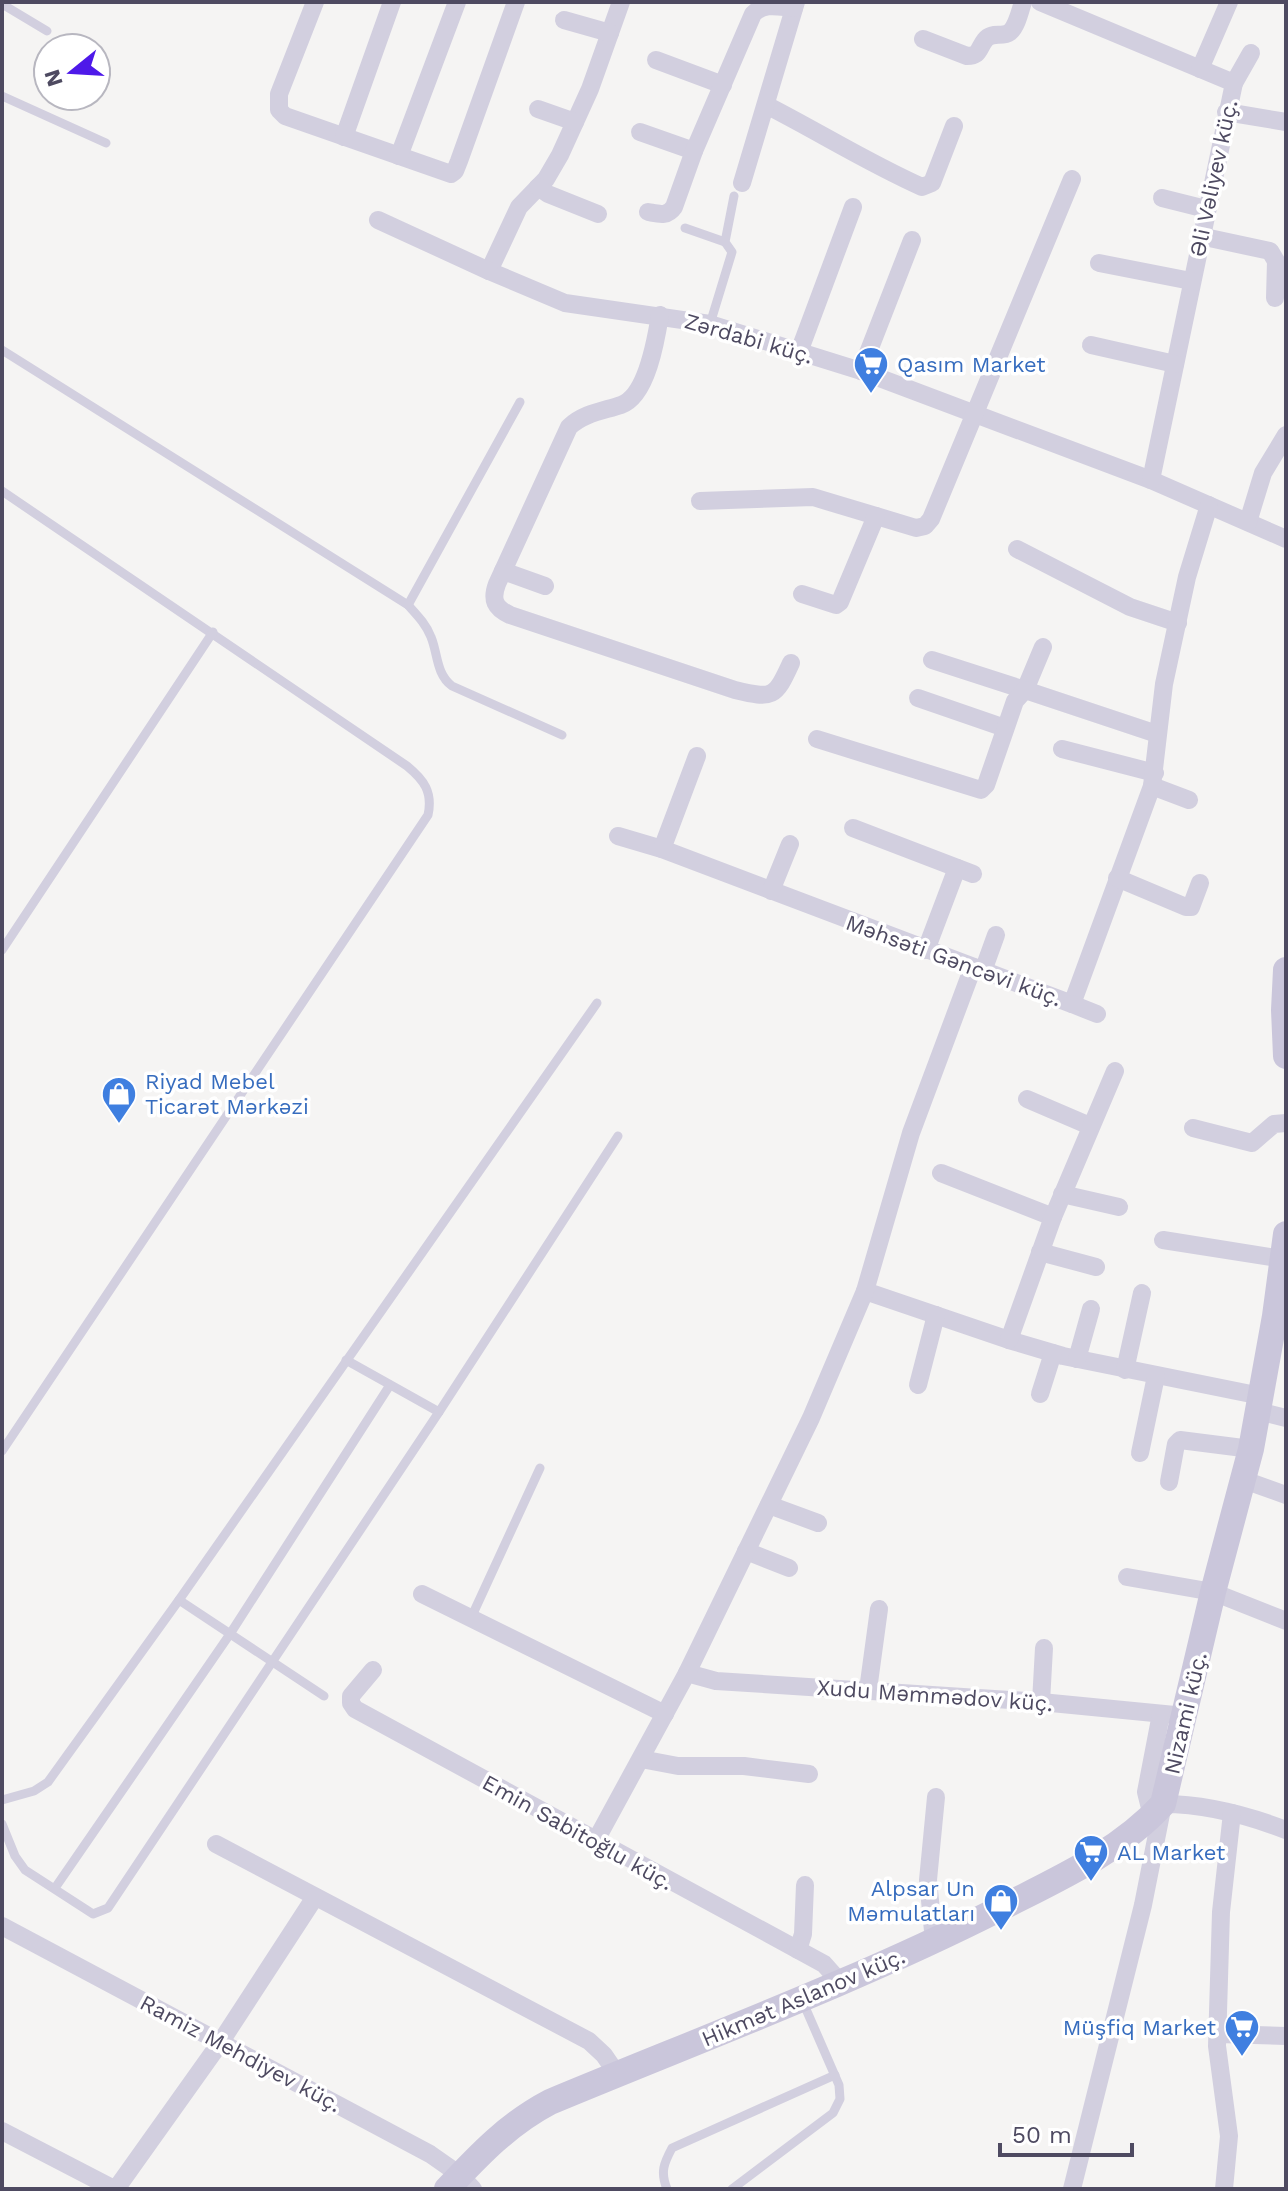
<svg xmlns="http://www.w3.org/2000/svg" width="1288" height="2191" font-family="'Work Sans',sans-serif">
  <rect width="100%" height="100%" fill="#f5f4f3"/>
  <g fill="none" stroke-linecap="round" stroke-linejoin="round">
    <!-- lane -->
    <g stroke="#d2cfdf" stroke-width="9">
      <path d="M2,4L47,31"/>
      <path d="M2,96L106,143"/>
      <path d="M685,228L725,242"/>
      <path d="M710,324L732,252L725,242L734,196"/>
      <path d="M2,350L408,605C417,615 426,624 431,637C438,654 436,674 452,686L562,735"/>
      <path d="M2,491L407,766C424,780 433,792 428,815L2,1451"/>
      <path d="M408,605L520,402"/>
      <path d="M2,950L213,632"/>
      <path d="M346,1360L439,1412"/>
      <path d="M179,1600L324,1696"/>
      <path d="M471,1618L540,1468"/>
      <path d="M2,1800L34,1791L48,1782L179,1600L597,1003"/>
      <path d="M2,1824L15,1856L25,1870L93,1914L108,1908L439,1412L618,1136"/>
      <path d="M55,1888L230,1634L390,1385"/>
      <path d="M667,2189C660,2172 664,2163 672,2148L835,2075"/>
      <path d="M732,2189L833,2113L840,2099L839,2085L802,2000"/>
    </g>
    <!-- street -->
    <g stroke="#d2cfdf" stroke-width="18">
      <path d="M315,2L279,94V110L285,116L451,174L455,171L459,161L516,2"/>
      <path d="M621,2L590,89L560,155L546,179L519,207L489,271L565,303L710,324L861,371L1151,480L1286,539"/>
      <path d="M1040,2L1234,83L1151,480"/>
      <path d="M564,20L610,33"/>
      <path d="M923,39L967,56C980,56 978,49 985,40C992,31 1002,38 1010,32C1017,26 1020,11 1023,2"/>
      <path d="M656,60L723,85"/>
      <path d="M1200,69L1229,2"/>
      <path d="M1234,83L1251,53"/>
      <path d="M766,105C819,132 868,163 922,187L932,183L954,126"/>
      <path d="M538,109L575,122"/>
      <path d="M1226,112L1286,122"/>
      <path d="M640,132L694,151"/>
      <path d="M344,137L392,2"/>
      <path d="M399,156L457,2"/>
      <path d="M742,183L796,2"/>
      <path d="M538,187L548,194L598,214"/>
      <path d="M1162,198L1206,209"/>
      <path d="M648,212C659,214 667,217 674,207L694,151L753,14C764,2 779,7 794,8"/>
      <path d="M378,220L489,271"/>
      <path d="M1200,236L1270,251L1276,261L1275,298"/>
      <path d="M1099,263L1191,281"/>
      <path d="M660,315C656,340 647,396 621,405C603,411 584,413 569,427L497,584C491,600 495,608 510,615L735,690C773,699 775,698 791,663"/>
      <path d="M1091,345L1175,364"/>
      <path d="M799,352L853,207"/>
      <path d="M861,371L912,240"/>
      <path d="M700,501L813,497L916,528L925,526L931,519L1072,179"/>
      <path d="M1248,522L1263,473L1286,435"/>
      <path d="M1017,549L1130,607L1178,623"/>
      <path d="M503,571L545,586"/>
      <path d="M802,594L836,605L840,602L876,516"/>
      <path d="M932,660L1025,690L1043,647"/>
      <path d="M918,698L1005,728"/>
      <path d="M817,739L981,790L986,785L1015,701L1025,690L1157,734"/>
      <path d="M1062,749L1155,773"/>
      <path d="M1152,786L1189,800"/>
      <path d="M853,828L973,874"/>
      <path d="M618,836L662,849L1072,1004L1152,786L1164,684L1187,577L1209,505"/>
      <path d="M662,849L697,756"/>
      <path d="M1117,878L1186,907H1191L1200,883"/>
      <path d="M771,891L790,844"/>
      <path d="M926,950L957,868"/>
      <path d="M983,971L996,935"/>
      <path d="M1072,1004L1097,1014"/>
      <path d="M1027,1099L1090,1126"/>
      <path d="M1193,1128L1252,1143L1274,1124L1286,1123"/>
      <path d="M941,1173L1053,1217"/>
      <path d="M1062,1194L1119,1207"/>
      <path d="M1163,1240L1283,1259"/>
      <path d="M1040,1252L1096,1267"/>
      <path d="M865,1291L1009,1340L1063,1356L1261,1396"/>
      <path d="M1009,1340L1053,1217L1115,1071"/>
      <path d="M1077,1359L1091,1309"/>
      <path d="M1125,1370L1142,1293"/>
      <path d="M918,1385L936,1315"/>
      <path d="M1040,1394L1053,1353"/>
      <path d="M1258,1411L1286,1418"/>
      <path d="M1140,1453L1156,1376"/>
      <path d="M1244,1480L1286,1495"/>
      <path d="M1169,1482L1176,1444L1180,1440L1251,1449"/>
      <path d="M769,1505L818,1523"/>
      <path d="M746,1551L789,1568"/>
      <path d="M1127,1577L1213,1592L1286,1621"/>
      <path d="M422,1594L665,1714"/>
      <path d="M373,1670L351,1696V1703L355,1709L824,1964L840,1982"/>
      <path d="M687,1673L716,1681L1041,1702L1185,1716"/>
      <path d="M868,1690L879,1609"/>
      <path d="M1041,1702L1044,1648"/>
      <path d="M641,1759L678,1766H744L809,1774"/>
      <path d="M1152,1816L1146,1792L1161,1714"/>
      <path d="M595,1842L687,1673L811,1418L865,1291L911,1133L973,967"/>
      <path d="M216,1844L589,2041L604,2055L617,2074"/>
      <path d="M2,1926L430,2154L460,2175L473,2189"/>
      <path d="M934,1941L928,1880L936,1797"/>
      <path d="M798,1950L803,1934L805,1885"/>
      <path d="M1217,2034L1286,2036"/>
      <path d="M2,2131L114,2189"/>
      <path d="M116,2189L220,2043L315,1897"/>
      <path d="M1072,2189L1143,1905L1163,1804C1205,1804 1247,1815 1286,1830"/>
      <path d="M1224,2189L1229,2136L1217,2046L1221,1912L1232,1813"/>
    </g>
    <!-- secondary -->
    <g stroke="#cac6db" stroke-width="26">
      <path d="M1286,970L1284,1010L1286,1056"/>
      <path d="M447,2189C479,2155 508,2124 550,2102C701,2039 855,1982 1001,1908C1058,1879 1119,1852 1163,1804L1213,1592L1251,1449L1275,1316L1286,1234"/>
    </g>
  </g>
  <!-- icons -->
  <defs>
    <symbol id="supermarket-pin" viewBox="-11 -11 22 30"><path d="M0 17L-7.5 6A9.5 9.5 0 1 1 7.5 6Z" fill="#3f7fe0" stroke="#fff"/><path d="M-6-5.5h2.5l.6 2H6L4.5 2H-2.5L-4.4-4H-6ZM-1.5 3.2a1.3 1.3 0 1 0 .1 0ZM3 3.2a1.3 1.3 0 1 0 .1 0Z" fill="#fff"/></symbol>
    <symbol id="shop-pin" viewBox="-11 -11 22 30"><path d="M0 17L-7.5 6A9.5 9.5 0 1 1 7.5 6Z" fill="#3f7fe0" stroke="#fff"/><path d="M-5-2.5h2.3a2.7 3.5 0 0 1 5.4 0H5L5.5 6h-11ZM-1.5-2.5h3a1.5 2.3 0 0 0-3 0Z" fill="#fff"/></symbol>
  </defs>
  <g fill-rule="evenodd">
    <use href="#supermarket-pin" x="851" y="344" width="40" height="54"/>
    <use href="#shop-pin" x="99" y="1074" width="40" height="54"/>
    <use href="#supermarket-pin" x="1071" y="1832" width="40" height="54"/>
    <use href="#shop-pin" x="981" y="1881" width="40" height="54"/>
    <use href="#supermarket-pin" x="1222" y="2007" width="40" height="54"/>
  </g>
  <g text-anchor="middle" stroke-width="7" stroke-linejoin="round" paint-order="stroke">
    <!-- street labels -->
    <g font-size="22" fill="#4e4a61" stroke="#fff">
      <text transform="translate(1213 178) rotate(-78)" y="8">Əli Vəliyev küç.</text>
      <text transform="translate(749 338) rotate(16)" y="8">Zərdabi küç.</text>
      <text transform="translate(954 960) rotate(20)" y="8">Məhsəti Gəncəvi küç.</text>
      <text transform="translate(935 1695) rotate(4)" y="8">Xudu Məmmədov küç.</text>
      <text transform="translate(1185 1713) rotate(-77)" y="8">Nizami küç.</text>
      <text transform="translate(578 1832) rotate(29)" y="8">Emin Sabitoğlu küç.</text>
      <text transform="translate(803 1997) rotate(-23)" y="8">Hikmət Aslanov küç.</text>
      <text transform="translate(241 2053) rotate(28)" y="8">Ramiz Mehdiyev küç.</text>
    </g>
    <!-- shop labels -->
    <g font-size="22" fill="#366cbe" stroke="#fff" text-anchor="start">
      <text x="897" y="372">Qasım Market</text>
      <text x="145" y="1089">Riyad Mebel<tspan x="145" dy="25">Ticarət Mərkəzi</tspan></text>
      <text x="1117" y="1860">AL Market</text>
      <text x="975" y="1896" text-anchor="end">Alpsar Un<tspan x="975" dy="25">Məmulatları</tspan></text>
      <text x="1216" y="2035" text-anchor="end">Müşfiq Market</text>
    </g>
  </g>
  <!-- border -->
  <rect width="1288" height="2191" fill="none" stroke="#4e4a61" stroke-width="8"/>
  <!-- north arrow -->
  <g transform="translate(72 72) rotate(252)"><circle r="38" fill="#ffffff" stroke="#b8b7c0" stroke-width="2"/>
  <path d="M0-6L14 30L0 20L-14 30Z" fill="#4e19e9"/>
  <text y="-12" font-size="22" font-weight="bold" text-anchor="middle" fill="#4e4a61">N</text>
  </g>
  <!-- scale -->
  <path d="M1000 2143v12h132v-12" fill="none" stroke="#4e4a61" stroke-width="4"/>
  <text x="1012" y="2143" font-size="24" fill="#4e4a61" stroke="#ffffff" stroke-width="6" paint-order="stroke">50 m</text>
</svg>
